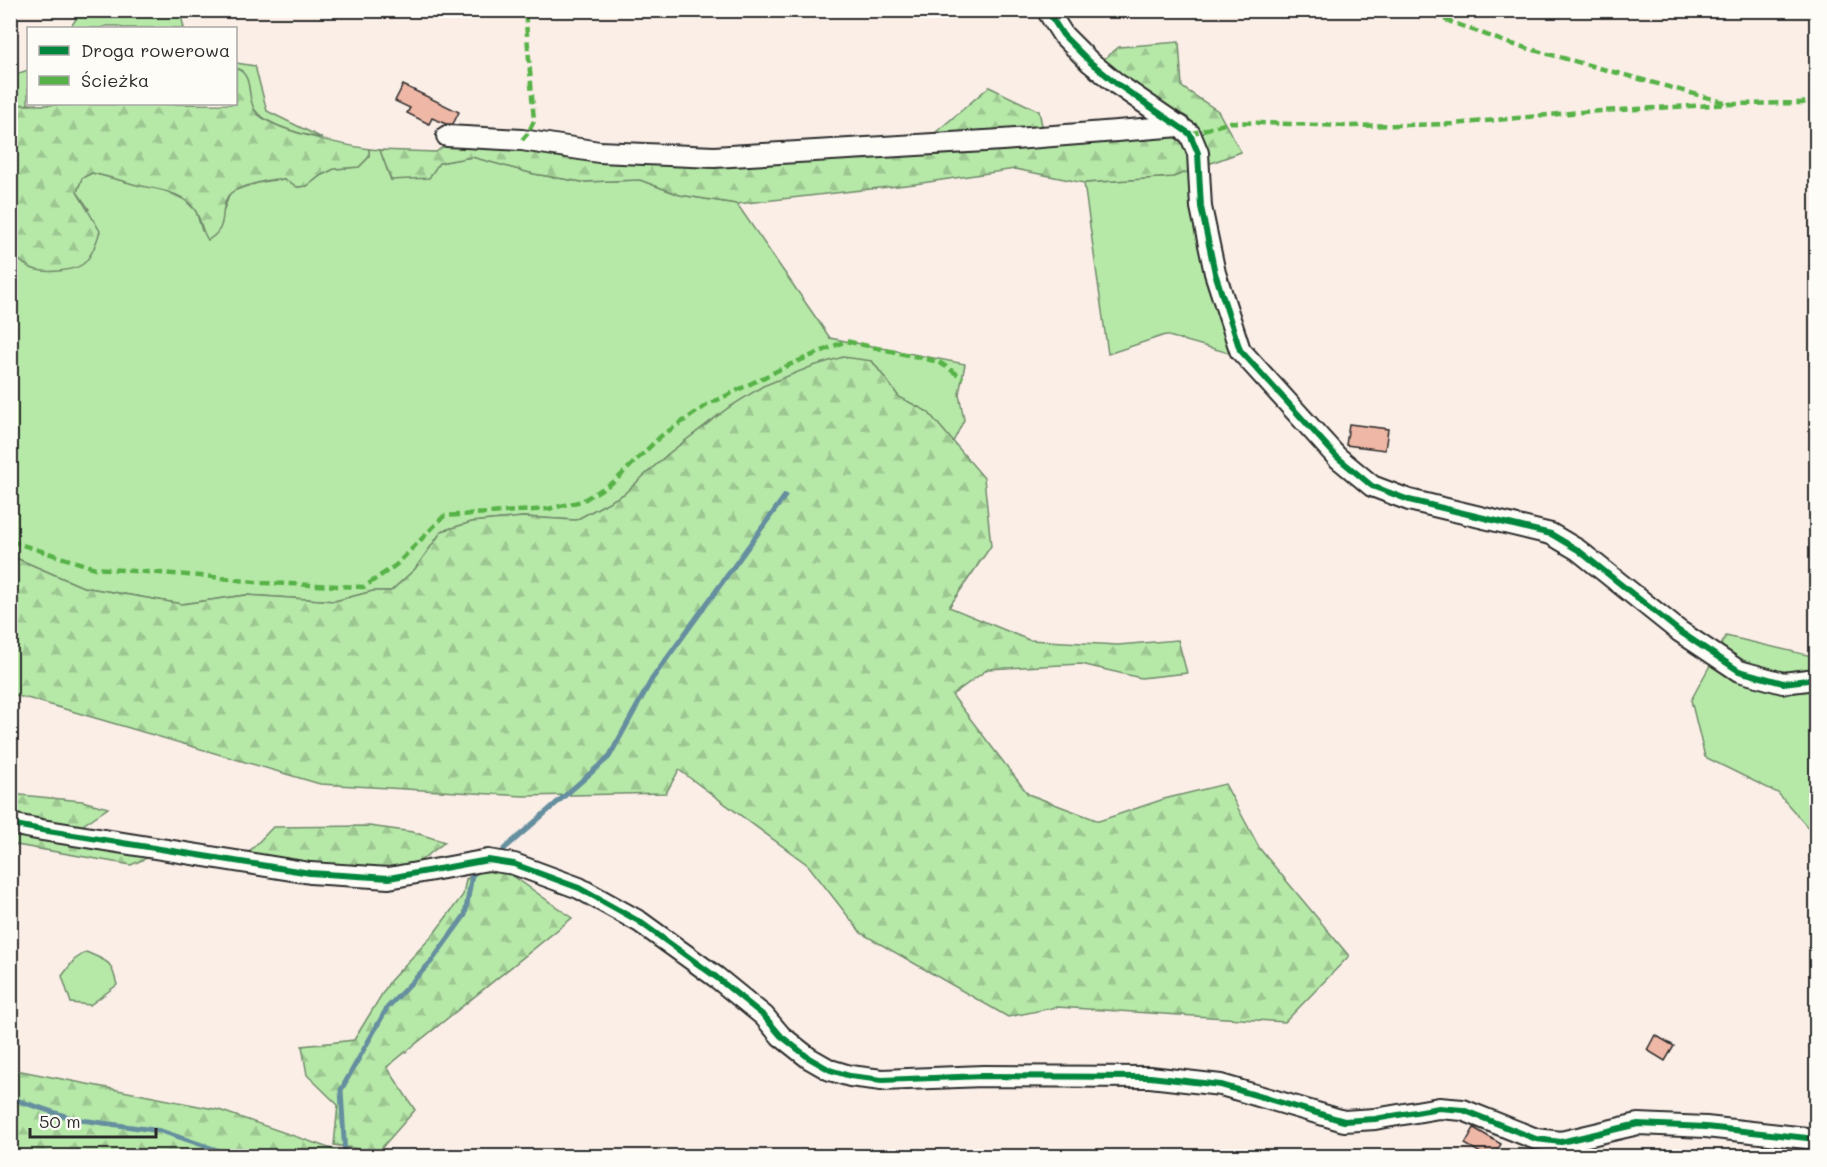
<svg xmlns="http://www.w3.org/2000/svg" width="1827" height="1167" font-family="Mali,sans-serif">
  <defs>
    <pattern id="forest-firs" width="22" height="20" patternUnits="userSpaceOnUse" patternTransform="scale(1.5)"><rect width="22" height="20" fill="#b6e8a8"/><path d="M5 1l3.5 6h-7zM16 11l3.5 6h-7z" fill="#9dc791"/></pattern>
  </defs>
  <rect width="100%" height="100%" fill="#faeee7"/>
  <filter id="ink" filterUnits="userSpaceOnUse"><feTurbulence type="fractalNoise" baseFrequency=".0167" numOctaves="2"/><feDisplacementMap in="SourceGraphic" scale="12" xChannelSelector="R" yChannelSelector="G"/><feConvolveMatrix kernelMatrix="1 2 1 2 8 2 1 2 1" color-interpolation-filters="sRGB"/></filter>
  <g filter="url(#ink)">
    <!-- grass -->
    <g fill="#b6e8a8" stroke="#708a6a" stroke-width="1.5">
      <path d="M82,10L180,11L184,28H122L118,26H106L101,28H70Z"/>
      <path d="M236,63L255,66L267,111L322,138C303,135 258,124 251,103C249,99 250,94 249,89C248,83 245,77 242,71L236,68Z"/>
      <path d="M28,70V104H37L11,105L10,76Z"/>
      <path d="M369,149L380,150L391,180L439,163L472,157L534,174L582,182L640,180L680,195L737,204L830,338L965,364L959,394L964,420L953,442L928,412L899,397L872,361L728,408L668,454L624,494L576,520L523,517L472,522L442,531L415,569L391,591H373L335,601L246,595L182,604L83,587L11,556L10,251L17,259L89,209L77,192L82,178L92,173L135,184L160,188L185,200L196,211L202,231L223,212L230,193C242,187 276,176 289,181C292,183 294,185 297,187L307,186L320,176L334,169L359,167L369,157Z"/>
      <path d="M1194,169L1236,355L1165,335L1108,354L1084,183L1173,177Z"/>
      <path d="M1726,636L1816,657V837L1778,793L1705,757L1691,700Z"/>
      <path d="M86,952C109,962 111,960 117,985L90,1005L71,1003L62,976L74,960Z"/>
    </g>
    <!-- forest -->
    <g fill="url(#forest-firs)" stroke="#708a6a" stroke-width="1.5">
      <path d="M1179,42L1182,87L1218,111L1241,152L1173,177L1084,183L1015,169L915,184L737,204L680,195L640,180L582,182L534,174L472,157L439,163L429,178L391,180L380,150L436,152L466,129L600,146L733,148L935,133L989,87L1039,111L1043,130L1151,120L1088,72L1119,47Z"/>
      <path d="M236,68C255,76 245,97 256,112C271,131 345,145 369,149V157L359,167L334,169L320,176L307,186L297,187C292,183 287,180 280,179C270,179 233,187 228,196C218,213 230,227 208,240C201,230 201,219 195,210C181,189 154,190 133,184C119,180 106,176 92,173L82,178L77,192L100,231C97,241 92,257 83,264C74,271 48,273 37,270C27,268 17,259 10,251L11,105L236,104Z"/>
      <path d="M843,357L872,361L899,397L928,412L984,478L991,546L949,607L1029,640L1118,645L1178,640L1187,673L1141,678L1081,664L988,669L952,695L1028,794L1099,821L1164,799L1225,784L1260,849L1349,956L1285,1022L1057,1007L1008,1017L861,933L808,865L679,770L666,793L524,796L320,784L27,698L11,695V556L83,587L182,604L246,595L335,601L373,591H391L415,569L442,531L472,522L523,517L576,520L624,494L668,454L728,408L763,386L813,366Z"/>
      <path d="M10,794L82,801L108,808L77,829L11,816Z"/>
      <path d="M369,826L413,832L445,842L412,867H294L248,853L273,827Z"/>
      <path d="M10,829L149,857L131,865L11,844Z"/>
      <path d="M485,868H502L572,918L387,1067L415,1110L378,1152L334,1145L338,1105L307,1075L302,1046L354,1040L390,981L432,936L463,895L466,879Z"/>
      <path d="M11,1069L219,1110L352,1156H11Z"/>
    </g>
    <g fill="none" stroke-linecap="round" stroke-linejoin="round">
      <!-- stream -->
      <g stroke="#658f9f" stroke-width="5">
        <path d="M504,849L609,757L652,679L785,496"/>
        <path d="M10,1098L74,1119L161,1131L235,1156"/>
        <path d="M345,1156L341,1090L387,1008L431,962L465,915L472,875L478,871"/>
      </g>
    </g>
    <!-- building -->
    <g fill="#efb7a6" stroke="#2b2b2b" stroke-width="1.5">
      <path d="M403,85L459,112L453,124H446L432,118L429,124L407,113L410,108L395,101Z"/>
      <path d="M1349,424L1388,429L1385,450L1346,445Z"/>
      <path d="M1655,1035L1674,1046L1665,1061L1647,1050Z"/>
      <path d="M1474,1128L1501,1144L1494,1156H1486L1465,1144Z"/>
    </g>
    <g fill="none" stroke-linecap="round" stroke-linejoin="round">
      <defs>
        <g id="minor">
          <path d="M1047,10L1063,35L1090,62L1117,84L1190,134L1198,153L1201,207L1215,273L1240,350L1337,457L1372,486L1409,500L1551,534L1578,550L1679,631L1739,671L1783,683L1816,679"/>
          <path d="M447,136L522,140L599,152L714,157L1002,140L1180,126"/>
          <path d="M10,824L42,830L310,873L389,878L488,860L514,864L579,888L640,922L716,977L764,1016L781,1036L809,1058L830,1070L850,1076L882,1080L983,1076L1150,1077L1221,1085L1344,1121L1375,1119L1439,1108L1463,1110L1536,1139L1561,1142L1638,1124L1706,1127L1816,1139"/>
        </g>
      </defs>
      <!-- minor casing -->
      <use href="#minor" stroke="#2b2b2b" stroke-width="24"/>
      <!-- minor -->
      <use href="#minor" stroke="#fdfcf7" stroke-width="20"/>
      <!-- quiet -->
      <g stroke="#56b246" stroke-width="4.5" stroke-dasharray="9 4.5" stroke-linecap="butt">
        <path d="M1419,10L1508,43L1731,104L1802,103L1816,99"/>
        <path d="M1190,134L1231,122L1348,126L1453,124L1581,112L1731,104"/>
        <path d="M522,140L528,133L534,121L525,10"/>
        <path d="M10,541L95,568L213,577L263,583L364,587L396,565L444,516L548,509L582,501L615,481L661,436L707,405L789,365L846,341L939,362L963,378"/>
      </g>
      <defs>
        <g id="cycleway">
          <path d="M1047,10L1063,35L1090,62L1117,84L1190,134L1198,153L1201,207L1215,273L1240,350L1337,457L1372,486L1409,500L1551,534L1578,550L1679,631L1739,671L1783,683L1816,679"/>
          <path d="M10,824L42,830L310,873L389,878L488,860L514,864L579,888L640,922L716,977L764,1016L781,1036L809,1058L830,1070L850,1076L882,1080L983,1076L1150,1077L1221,1085L1344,1121L1375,1119L1439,1108L1463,1110L1536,1139L1561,1142L1638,1124L1706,1127L1816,1139"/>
        </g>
      </defs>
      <!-- cycleway casing -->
      <use href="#cycleway" stroke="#fdfcf7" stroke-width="10"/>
      <!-- cycleway -->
      <use href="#cycleway" stroke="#00873e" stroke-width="6"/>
    </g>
  </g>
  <!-- margin -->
  <rect width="1827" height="1167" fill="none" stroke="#fdfcf7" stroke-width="36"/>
  <rect x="18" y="18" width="1791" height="1131" fill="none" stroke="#2b2b2b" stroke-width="2" filter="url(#ink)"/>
  <!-- legend -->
  <rect x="27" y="27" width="210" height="78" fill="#fdfcf7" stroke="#a9a8a5" stroke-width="1.5"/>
  <rect x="39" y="46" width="30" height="9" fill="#00873e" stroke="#a9a8a5" stroke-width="1.5"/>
  <text x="81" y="57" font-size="18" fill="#2b2b2b">Droga rowerowa</text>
  <rect x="39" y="76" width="30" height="9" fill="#56b246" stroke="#a9a8a5" stroke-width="1.5"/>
  <text x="81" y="87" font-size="18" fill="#2b2b2b">Ścieżka</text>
  <!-- scale -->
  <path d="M30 1128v9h126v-9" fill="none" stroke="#2b2b2b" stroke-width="3"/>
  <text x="39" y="1128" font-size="18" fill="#2b2b2b" stroke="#fdfcf7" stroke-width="4.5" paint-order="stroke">50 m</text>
</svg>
